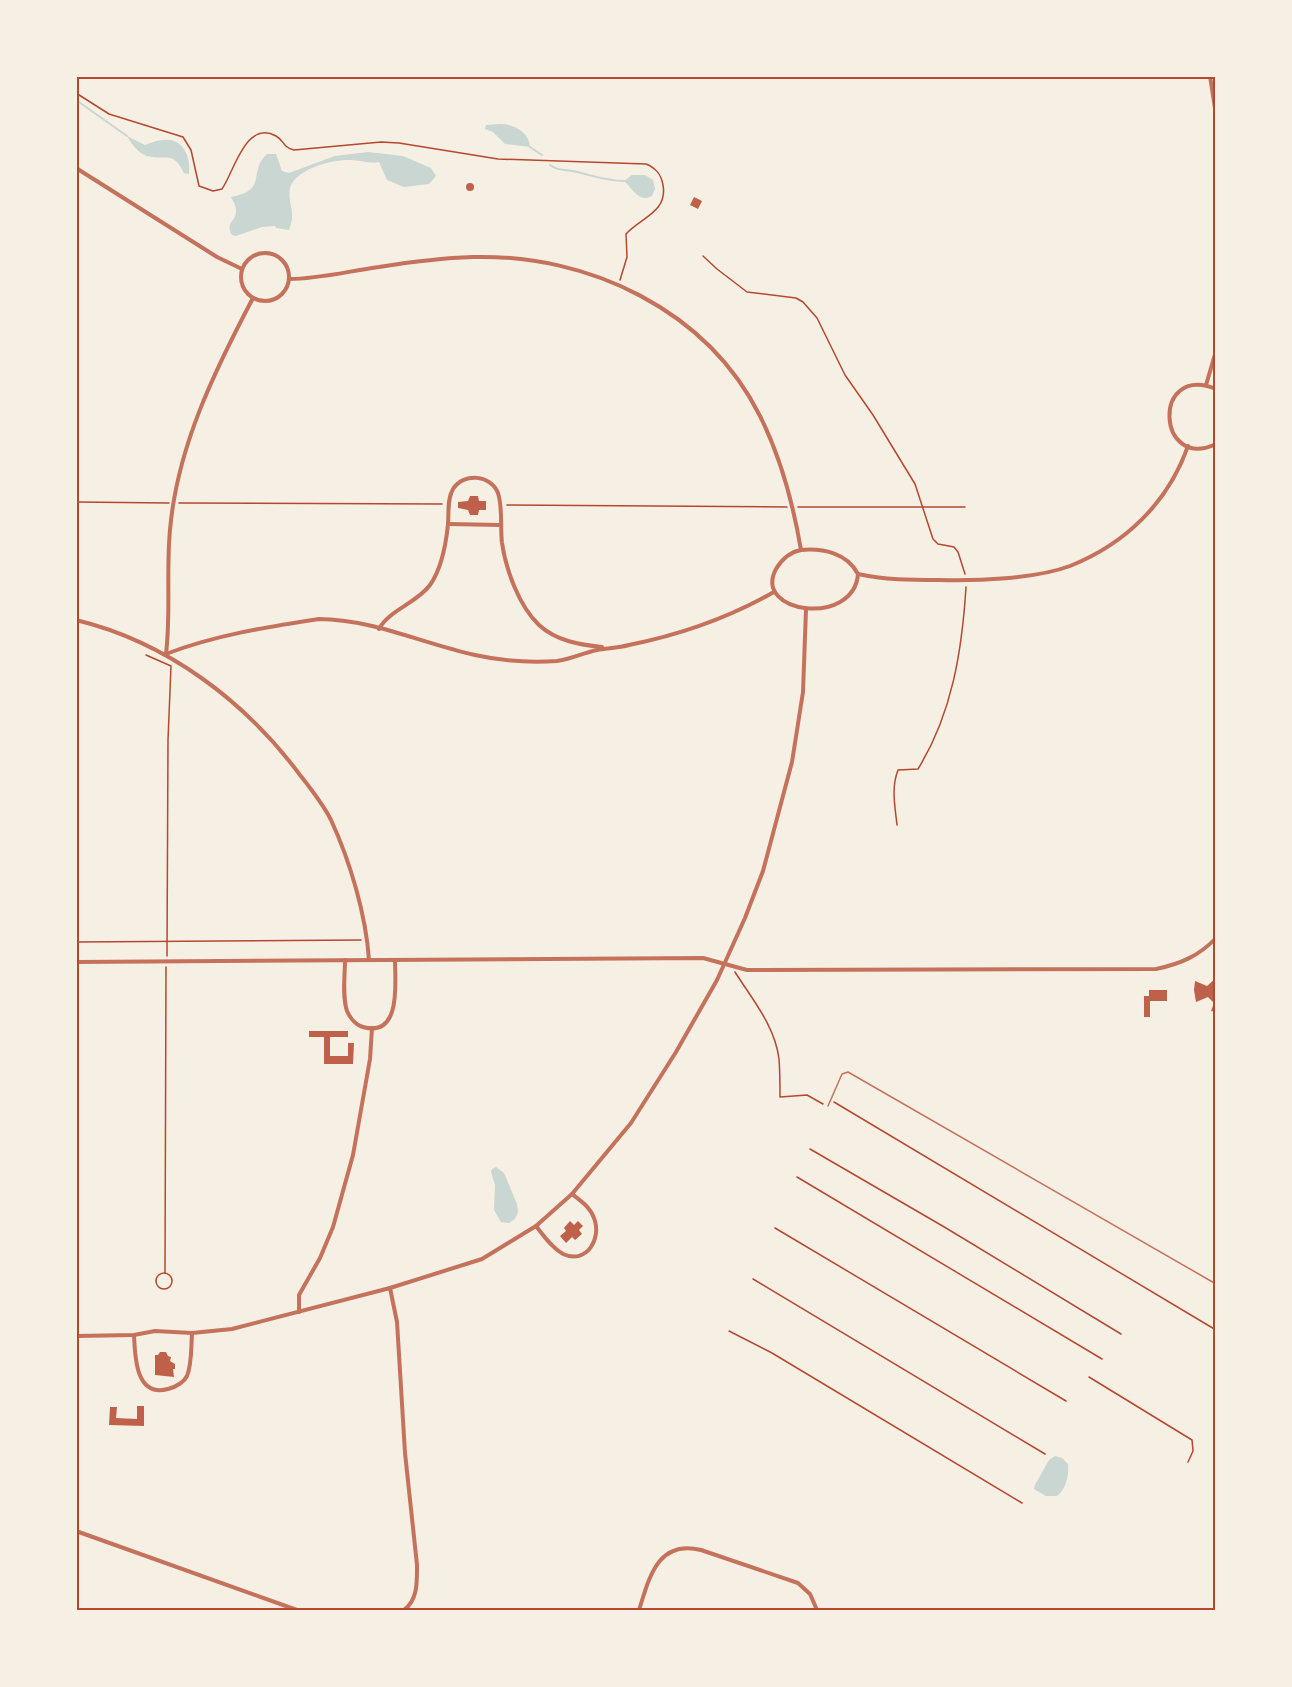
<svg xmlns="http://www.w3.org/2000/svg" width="1292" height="1687" font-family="'Public Sans',sans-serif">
  <rect width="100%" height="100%" fill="#f6efe4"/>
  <!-- water -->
  <g fill="#c9d6d2">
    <path d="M499,124C513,124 529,131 530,147L505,144L493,132L485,129L486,125Z"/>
    <path d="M127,136L145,145C151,143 157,140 164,140C183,138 191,157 189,174L184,173C173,150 166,161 147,156C139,154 131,143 127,136Z"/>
    <path d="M368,152L403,156L431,168L436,176L429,184L404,187L387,180L379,162C369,164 361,160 351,160C333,159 295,169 290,188C287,204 297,211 289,230L276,228L275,226L262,227L236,236L232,235C222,218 246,222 231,197C269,190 247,173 267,154H276L282,171L289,173L335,156Z"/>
    <path d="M632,175H645L653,180L655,189L652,196C639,203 633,189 624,181Z"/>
    <path d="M496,1167L504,1173L517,1204L518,1212L515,1219L509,1223L501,1222L494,1210L495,1185L491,1172L492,1169Z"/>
    <path d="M1055,1456L1062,1458L1068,1464C1069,1476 1066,1489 1057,1496H1046L1034,1489L1035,1485L1049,1460Z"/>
  </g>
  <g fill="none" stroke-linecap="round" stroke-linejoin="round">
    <!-- stream -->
    <g stroke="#c9d6d2" stroke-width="2">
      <path d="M76,100L127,136"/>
      <path d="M530,147L542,155"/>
      <path d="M550,165C559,172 567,169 577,172C594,176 607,181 624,181"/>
    </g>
  </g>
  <!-- building -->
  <g fill="#bf614a">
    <circle cx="470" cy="187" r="4"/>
    <path d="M694,197L702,201L698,209L690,205Z"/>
    <path d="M470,496H478L479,501H486V510H479L478,515H470L468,510L458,508V502L468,501Z"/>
    <path d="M1216,978V1012L1211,1011L1214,1003L1208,997L1196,1002L1194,990L1195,981L1207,986Z"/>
    <path d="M1149,990H1167V1001H1150V1017H1144V996H1149Z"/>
    <path d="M309,1031H348V1037H330V1056H348V1043H354L353,1064H324V1037H309Z"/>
    <path d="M570,1221L574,1225L578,1221L583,1226L579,1230L582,1234L575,1240L572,1237L566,1243L560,1236L566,1231L564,1228Z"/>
    <path d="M160,1352H166L168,1356L171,1357L170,1361L175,1364V1369H173L174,1377L155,1375V1355H158Z"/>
    <path d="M137,1406H144V1426L109,1425L110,1407H117L116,1418L137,1419Z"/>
  </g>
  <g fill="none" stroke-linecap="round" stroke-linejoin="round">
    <!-- path -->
    <g stroke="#b5482f" stroke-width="1.5">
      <path d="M76,93L109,114L183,137L191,150L199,186L213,191L222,189C234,172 246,119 276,136C285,141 282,147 294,150L381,142L399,143L498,159L646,164C656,168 661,174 663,185C668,212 640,218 626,234L627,257L620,280"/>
      <path d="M703,256L717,269L747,292L796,298L803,302L817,318L845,375L873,415L915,484L933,539L938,544L954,547L958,552L965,574"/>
      <path d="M76,502L169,503"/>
      <path d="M179,503L442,504"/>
      <path d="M507,505L787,507"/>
      <path d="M798,507H965"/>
      <path d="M146,655L171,666L168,740L167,956"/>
      <path d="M897,825C895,806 891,788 898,770L918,769C952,714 962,651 966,587"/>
      <path d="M76,942L361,940"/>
      <path d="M735,972C752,999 775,1026 779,1059C780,1072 780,1084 780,1097L807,1095L823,1104"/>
      <path d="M834,1102L1216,1330"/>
      <path d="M810,1149L946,1228L1121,1334"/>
      <path d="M797,1177L1102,1359"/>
      <path d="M775,1228L1066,1401"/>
      <circle cx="164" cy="1281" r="8"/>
      <path d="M165,1273L166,967"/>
      <path d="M753,1279L1045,1454"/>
      <path d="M729,1331L772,1353L1022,1503"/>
      <path d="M1089,1377L1192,1440L1193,1451L1188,1462"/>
    </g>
    <!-- service -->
    <path stroke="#c5725c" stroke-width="1.5" d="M828,1106L842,1074L848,1072L1216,1284"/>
    <!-- minor -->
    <g stroke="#c5725c" stroke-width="4">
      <path d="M1210,76L1216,115"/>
      <path d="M76,168L217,257L242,269"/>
      <circle cx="265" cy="277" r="24"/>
      <path d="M289,279C319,279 349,271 379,267C410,262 442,258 473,257C589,254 707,310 760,416C781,458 793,503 801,550"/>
      <path d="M1206,385L1216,351"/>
      <path d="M1216,389C1151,363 1157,472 1216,444"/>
      <path d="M448,524L500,525"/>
      <path d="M801,550C823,548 847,553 858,574C854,627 752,614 776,569C782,559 790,552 801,550Z"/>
      <path d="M858,574C884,580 912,580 939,580C977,581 1035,579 1070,566C1125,544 1168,503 1188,446"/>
      <path d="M76,620C167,642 245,701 300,775C311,789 323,804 331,820C350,861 366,915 369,960"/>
      <path d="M379,629C389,610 417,603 430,585C442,568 446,544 448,524C449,513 447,499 453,489C464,472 491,475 498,493C503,509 500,527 502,543C506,570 519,606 539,625C556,641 581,645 602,647"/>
      <path d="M166,654C215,635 267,627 319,619C371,619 424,644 475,655C502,661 529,663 557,661C571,659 583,653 597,650C607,648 618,648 629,645C679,635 730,617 774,592"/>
      <path d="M166,654C171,613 166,571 170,530C177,447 215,370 253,298"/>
      <path d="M345,960C345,976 342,996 347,1011C350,1018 356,1025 363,1027C402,1038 395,981 395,960"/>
      <path d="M76,962L703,958L747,970L1156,969C1180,964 1199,956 1216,938"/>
      <path d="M536,1226C544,1236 552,1248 563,1254C587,1265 602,1238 594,1218C590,1207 581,1201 572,1194"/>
      <path d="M390,1288L397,1322L405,1453L417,1565C417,1581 418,1600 404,1610"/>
      <path d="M299,1312V1295L320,1258L333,1227L353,1155L370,1059L372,1028"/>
      <path d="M134,1335C135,1355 135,1398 168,1389C175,1387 183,1384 187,1376C192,1364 191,1347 192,1334"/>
      <path d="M76,1336L134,1335L155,1331L192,1333L232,1329L390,1288L482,1259L536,1226L572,1194L631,1123L676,1052L717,980L745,918L763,871L792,762L803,692L806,609"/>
      <path d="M76,1531L297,1610"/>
      <path d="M639,1610C649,1579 657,1539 701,1550L798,1583L810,1594L817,1610"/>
    </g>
  </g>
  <!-- border -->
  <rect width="1292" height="1687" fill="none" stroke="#f6efe4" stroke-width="156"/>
  <rect x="78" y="78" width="1136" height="1531" fill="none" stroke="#b5482f" stroke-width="2"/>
</svg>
